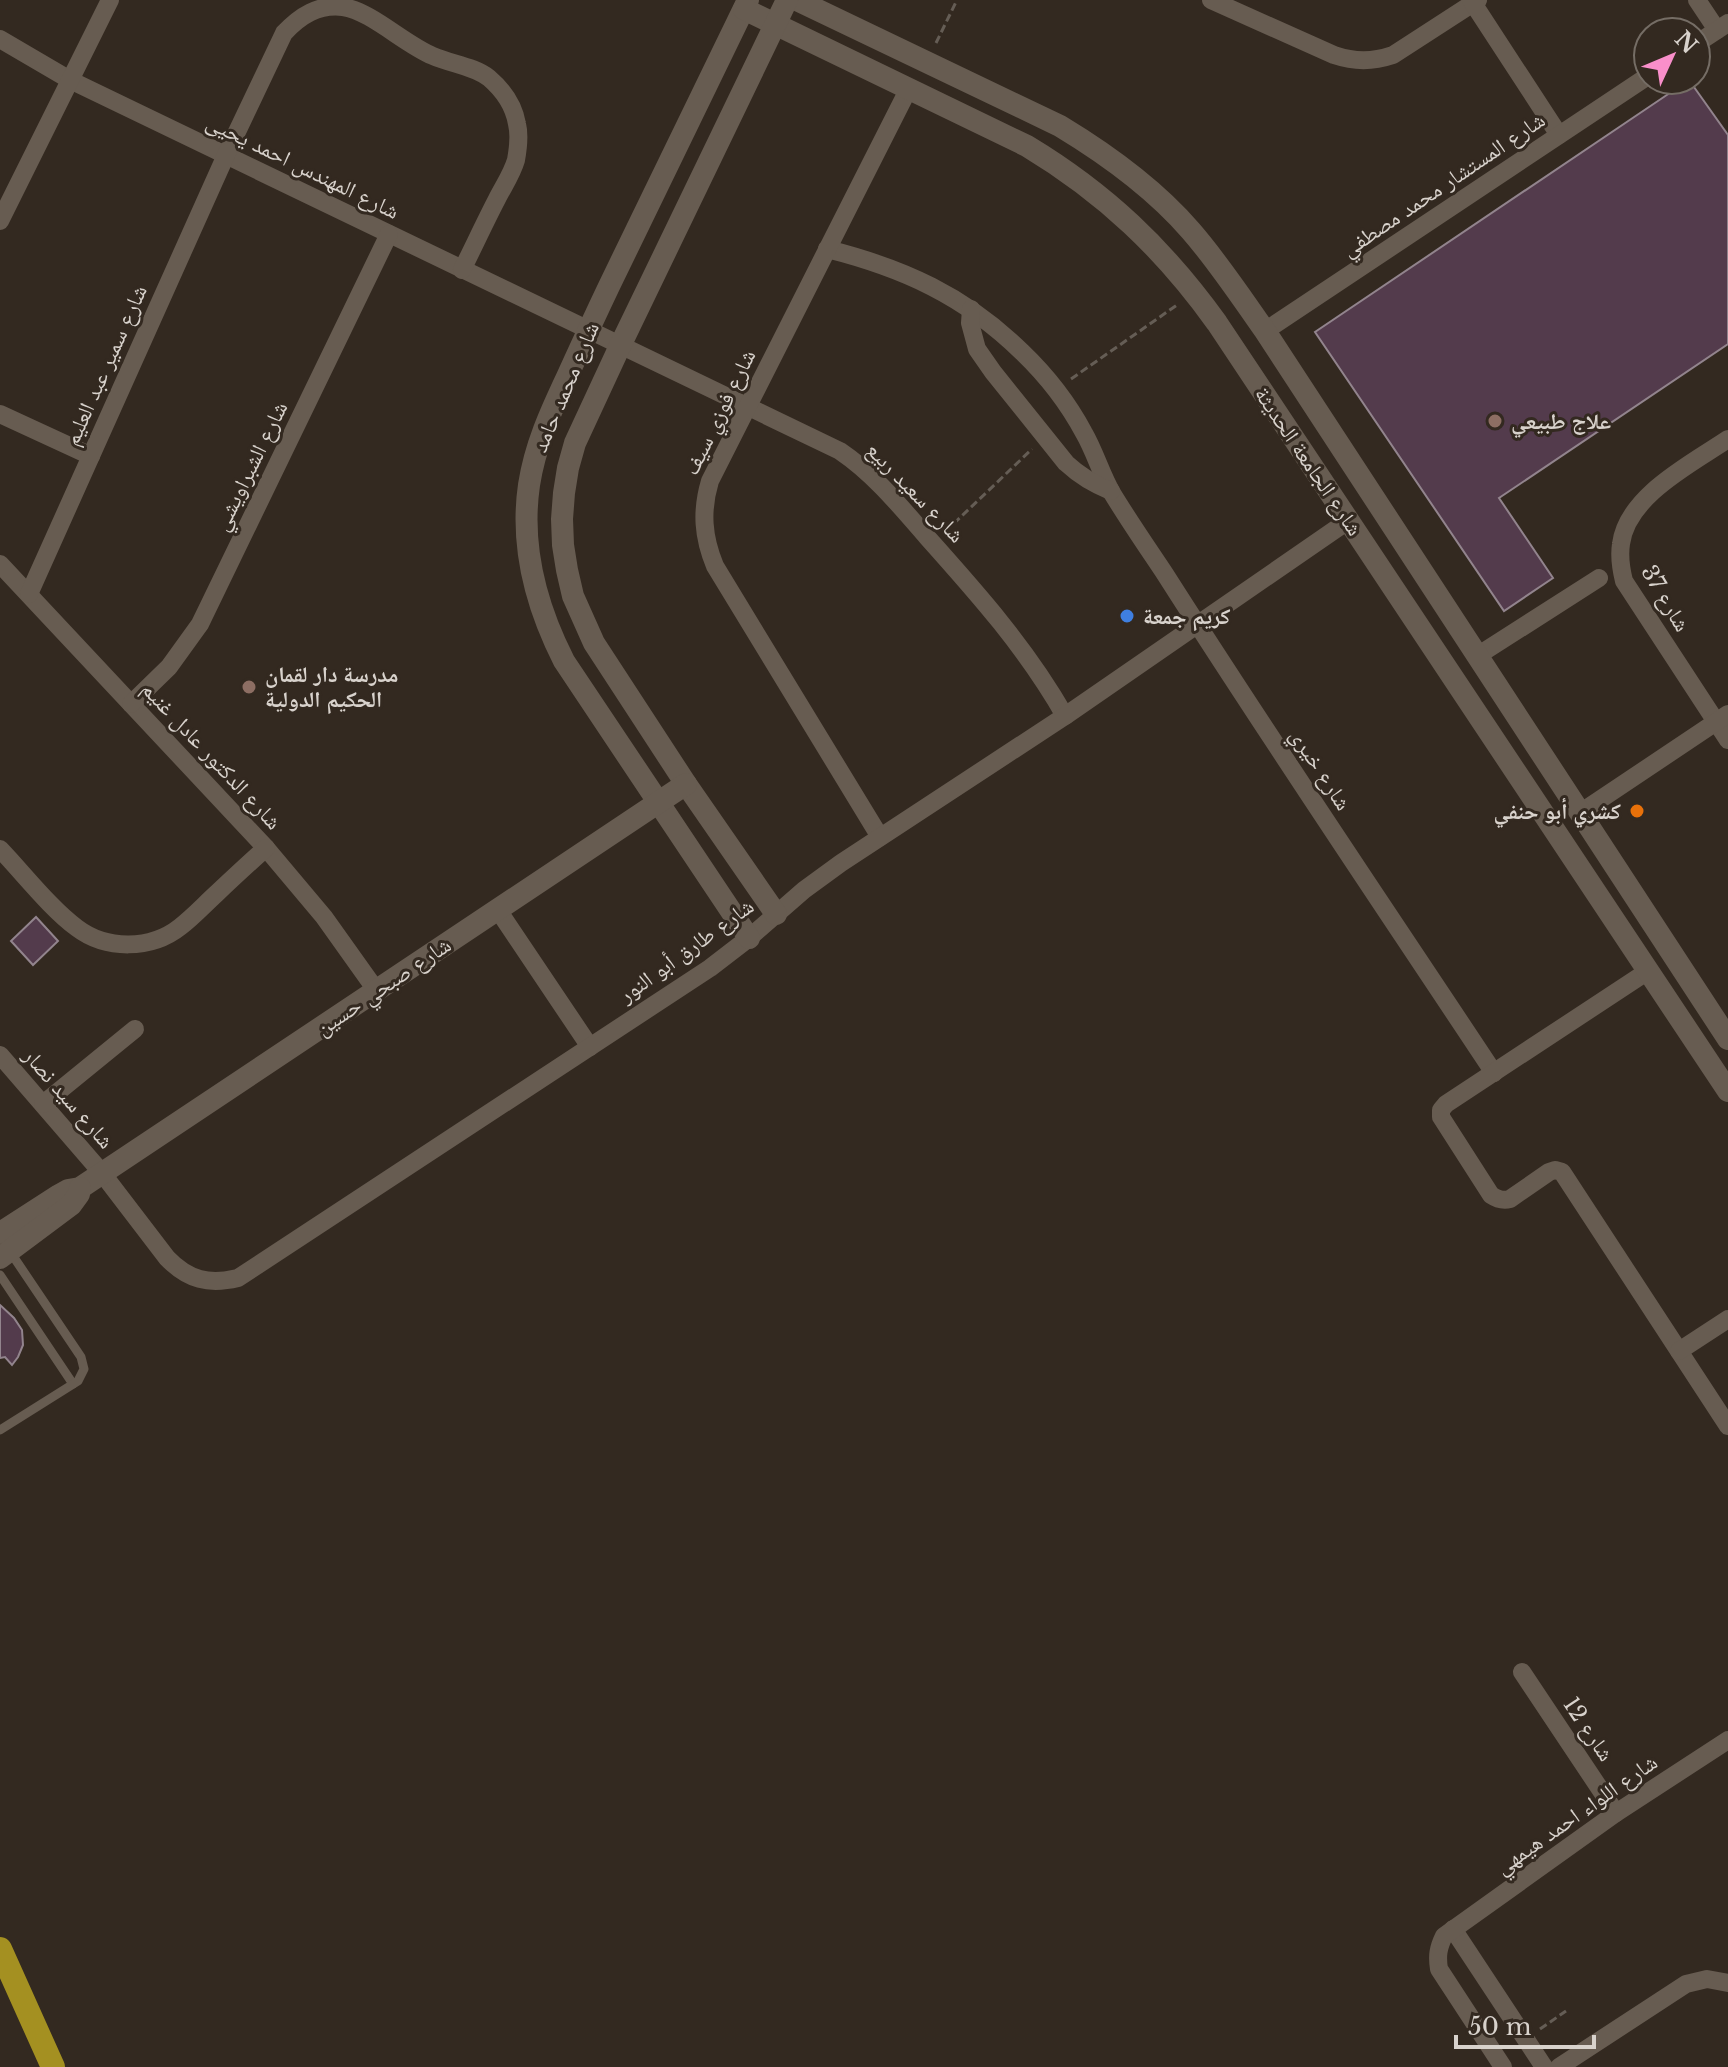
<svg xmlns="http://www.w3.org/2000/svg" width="1728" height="2067" font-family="'Libre Baskerville','Noto Naskh Arabic',serif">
  <rect width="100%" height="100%" fill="#332920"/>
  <!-- building -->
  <g fill="#533b4c" stroke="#92848d" stroke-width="2">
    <path d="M1689,80L1728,135V344L1499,498L1553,578L1504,611L1315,332Z"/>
    <path d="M36,917L58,941L33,965L11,941Z"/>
    <path d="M0,1305L14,1318L22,1330L23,1345L18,1357L12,1365L5,1357L0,1358Z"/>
  </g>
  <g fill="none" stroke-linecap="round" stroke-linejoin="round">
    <!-- path -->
    <g stroke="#655d55" stroke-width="3" stroke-dasharray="8 4" stroke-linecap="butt">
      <path d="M936,43L957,0"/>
      <path d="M1071,379L1177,305"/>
      <path d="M945,532L1032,449"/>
      <path d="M1540,2029L1566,2011"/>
    </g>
    <!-- service -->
    <g stroke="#675c51" stroke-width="9">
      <path d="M0,1275L73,1384"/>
      <path d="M0,1430L78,1381L84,1369L81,1357L11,1253"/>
    </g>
    <!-- minor -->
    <g stroke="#675c51" stroke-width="18">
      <path d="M1211,0L1334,55C1355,62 1372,62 1393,55L1478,0"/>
      <path d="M1471,0L1559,135"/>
      <path d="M1697,0L1717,30"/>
      <path d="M0,39L70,80L840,451C874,474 900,506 927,537C978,594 1027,649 1065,716"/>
      <path d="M1696,44L1728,23"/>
      <path d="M0,221L110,0"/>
      <path d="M827,249C903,268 965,296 1022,352C1046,375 1068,403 1084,433C1095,452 1101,474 1112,493C1129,521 1147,547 1165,574C1272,742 1384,907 1494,1073"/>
      <path d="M971,309L970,323L977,349L993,372L1066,463C1080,476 1093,484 1111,491"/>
      <path d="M1265,331L1648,76"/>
      <path d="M0,414L91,456"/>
      <path d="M1728,439C1691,464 1627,496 1621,544C1619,557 1621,569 1624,581L1728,740"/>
      <path d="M0,564L266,848L324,917L376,990"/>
      <path d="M29,594L226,155L284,33C300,16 318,4 343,7C371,11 404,44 433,56C451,64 474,66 489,78C503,90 514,106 517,124C520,136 518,149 516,160C512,174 503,187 497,199C485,222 474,246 462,270"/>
      <path d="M1477,656L1599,578"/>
      <path d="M131,704L169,667L200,624L389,234"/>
      <path d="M1580,813L1728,714"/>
      <path d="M880,837L715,566C703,537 701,511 710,481L909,88"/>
      <path d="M0,849C23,873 51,909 77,928C106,950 151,950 180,927C193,917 204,905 216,894C233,878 249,863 266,848"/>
      <path d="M498,910L590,1047"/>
      <path d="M1648,971L1446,1104L1441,1110V1117L1491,1195C1497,1199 1502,1201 1510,1199L1549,1172L1555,1170L1562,1172L1728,1426"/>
      <path d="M0,1055L102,1173L167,1258C188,1280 209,1285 238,1278L710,968L749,938L804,890L841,863L1065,716L1349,520"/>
      <path d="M43,1104L135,1029"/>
      <path d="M1679,1351L1728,1319"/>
      <path d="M1522,1672L1616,1813"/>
      <path d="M1453,1929L1544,2067"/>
      <path d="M1503,2067L1439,1969C1437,1956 1438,1948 1444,1936L1616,1813L1728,1740"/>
      <path d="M1559,2067L1686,1984L1707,1979L1728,1983"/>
    </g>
    <!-- tertiary -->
    <g stroke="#675c51" stroke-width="22">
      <path d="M748,0C703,92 658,185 613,278C597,311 582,344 567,377C550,413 535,446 529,485C520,547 536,606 564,661L749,938"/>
      <path d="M797,0L1060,126C1108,155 1154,188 1191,231C1218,262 1241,297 1265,331L1728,1039"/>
      <path d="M744,9L1027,146C1105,193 1164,249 1217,323L1728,1091"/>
      <path d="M776,914L686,784L594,643L573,596L567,570L563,545L562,519L564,493L568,468L575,443L620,346L787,0"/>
      <path d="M0,1233L59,1195L68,1190L80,1188L686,784"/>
      <path d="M0,1258L71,1205L79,1194L80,1188"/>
    </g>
    <!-- motorway -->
    <path stroke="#a49021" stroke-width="24" d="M0,1949L53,2067"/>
  </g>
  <!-- markers -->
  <g fill="#8d6e63" stroke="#332920" stroke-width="3">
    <circle cx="1495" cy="421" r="8"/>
    <circle cx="249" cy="687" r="8"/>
  </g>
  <circle fill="#3f7fe0" stroke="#332920" stroke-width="3" cx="1127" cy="616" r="8"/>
  <circle fill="#e8710a" stroke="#332920" stroke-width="3" cx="1637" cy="811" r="8"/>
  <g text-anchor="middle" stroke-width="6" stroke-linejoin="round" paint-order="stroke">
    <!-- street labels -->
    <g font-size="22" fill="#d8d2cc" stroke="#332920">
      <text transform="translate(303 166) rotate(26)" y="8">شارع المهندس احمد يحيى</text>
      <text transform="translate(1443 184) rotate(-34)" y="8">شارع المستشار محمد مصطفي</text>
      <text transform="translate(105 365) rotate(-66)" y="8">شارع سمير عبد العليم</text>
      <text transform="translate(565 387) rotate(-67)" y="8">شارع محمد حامد</text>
      <text transform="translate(719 412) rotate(-64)" y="8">شارع فوزي سيف</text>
      <text transform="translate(1309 461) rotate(56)" y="8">شارع الجامعة الحديثة</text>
      <text transform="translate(250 466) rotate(-64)" y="8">شارع الشبراويشي</text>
      <text transform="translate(916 492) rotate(46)" y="8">شارع سعيد ربيع</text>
      <text transform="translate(1666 598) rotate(59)" y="8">شارع 37</text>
      <text transform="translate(212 755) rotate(47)" y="8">شارع الدكتور عادل غنيم</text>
      <text transform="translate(1321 769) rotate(57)" y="8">شارع خيري</text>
      <text transform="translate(686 950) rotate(-36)" y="8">شارع طارق أبو النور</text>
      <text transform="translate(383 986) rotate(-34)" y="8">شارع صبحي حسين</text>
      <text transform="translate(69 1098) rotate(49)" y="8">شارع سيد نصار</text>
      <text transform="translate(1589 1729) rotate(56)" y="8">شارع 12</text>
      <text transform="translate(1576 1814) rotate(-35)" y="8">شارع اللواء احمد هيمهي</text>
    </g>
    <!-- poi labels -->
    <g font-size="22" font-weight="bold" fill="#d8d2cc" stroke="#332920" text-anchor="start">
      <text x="1511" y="429">علاج طبيعي</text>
      <text x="1143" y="624">كريم جمعة</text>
      <text x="265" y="682">مدرسة دار لقمان<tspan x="265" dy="25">الحكيم الدولية</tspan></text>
      <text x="1621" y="819" text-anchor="end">كشري أبو حنفي</text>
    </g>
  </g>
  <!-- north arrow -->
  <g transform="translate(1672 56) rotate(46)"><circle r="38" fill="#332920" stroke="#756d65" stroke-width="2"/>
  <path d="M0-6L14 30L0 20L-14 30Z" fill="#f98fca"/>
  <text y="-12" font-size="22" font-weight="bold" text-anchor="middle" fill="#d8d2cc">N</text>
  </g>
  <!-- scale -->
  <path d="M1456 2035v12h138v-12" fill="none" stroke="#d8d2cc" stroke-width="4"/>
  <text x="1468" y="2035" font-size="24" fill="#d8d2cc" stroke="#332920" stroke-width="6" paint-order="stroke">50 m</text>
</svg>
